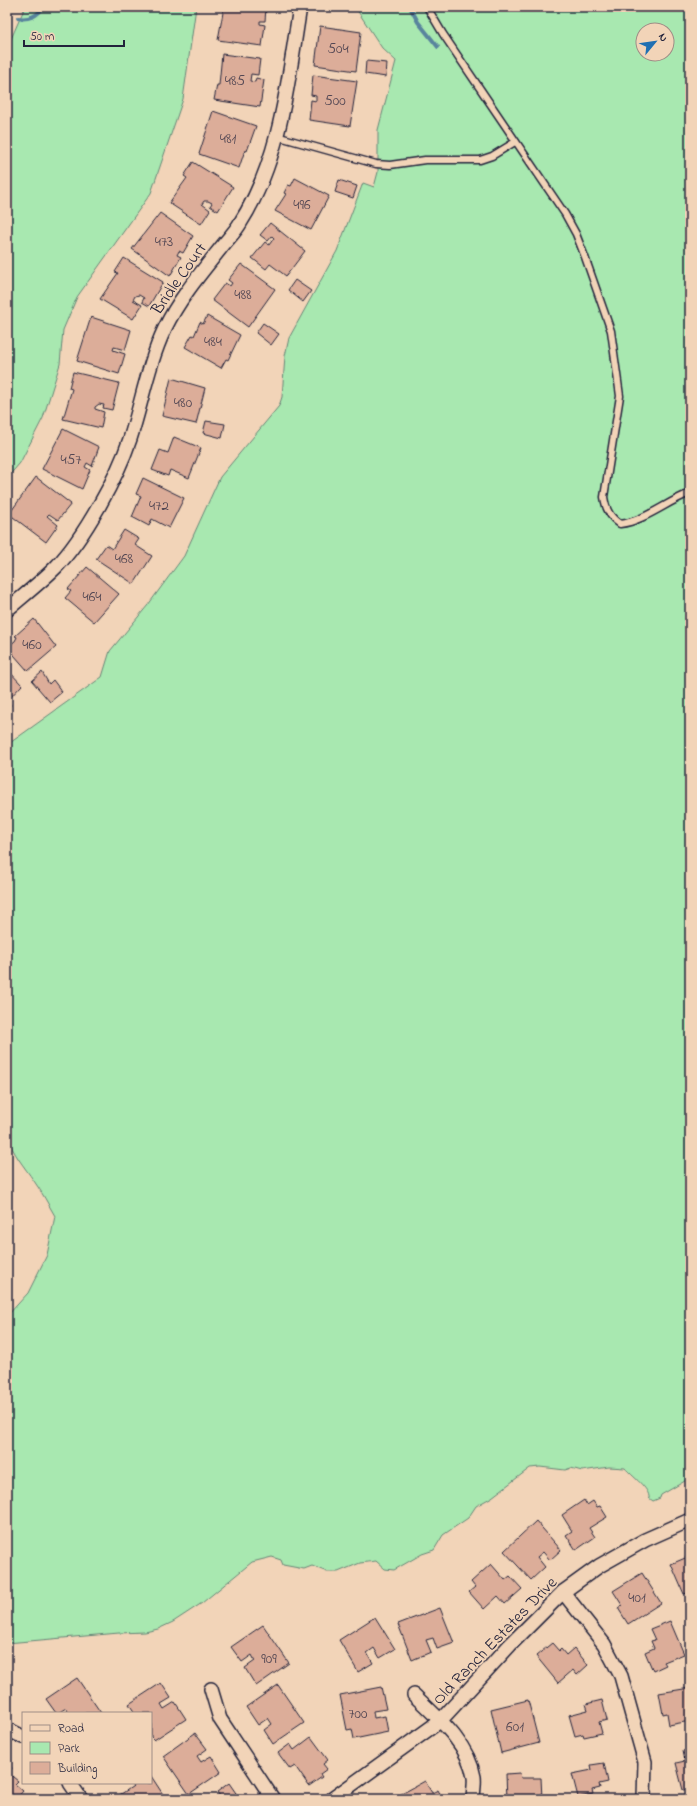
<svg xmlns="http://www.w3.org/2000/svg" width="697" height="1806" font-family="'Indie Flower',sans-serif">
  <rect width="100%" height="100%" fill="#f2d4b8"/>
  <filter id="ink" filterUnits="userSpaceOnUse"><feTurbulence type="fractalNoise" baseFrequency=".025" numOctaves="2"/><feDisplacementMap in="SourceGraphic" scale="8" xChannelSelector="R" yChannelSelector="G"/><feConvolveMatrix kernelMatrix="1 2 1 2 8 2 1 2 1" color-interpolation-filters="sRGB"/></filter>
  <g filter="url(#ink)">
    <!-- green -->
    <g fill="#a8e8b0" stroke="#658576" fill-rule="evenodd">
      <path d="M25,7H196L183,99L151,193L77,297L63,330L60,364L43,418L20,463L7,478V48Z"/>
      <path d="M355,7H690V1478L661,1495L660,1498L653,1501L649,1498C650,1489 632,1476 625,1468L609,1467L582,1471L571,1468L565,1470L540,1467L530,1468L492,1497L476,1506L468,1518L443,1535L434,1550L422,1554L394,1570L385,1569L376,1561L360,1563L338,1572H327L312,1566L304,1569L283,1565L281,1560L272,1557L252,1562L202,1603L173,1622L158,1629L145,1632L119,1633L7,1643V1316L28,1293L47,1255L55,1216C48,1204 42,1192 34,1181C24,1166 13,1154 7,1136V745L102,677L110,651L148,605L184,556L220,477L279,406L282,397L285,356L289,338L337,251L363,183L374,187L378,172V130L396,61L382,48ZM643,30H667V54H643Z"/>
    </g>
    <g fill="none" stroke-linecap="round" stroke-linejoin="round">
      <!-- stream -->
      <g stroke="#59849d" stroke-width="4">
        <path d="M410,7L418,22L438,47"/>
        <path d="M18,18C28,20 38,16 43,7"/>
      </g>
    </g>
    <!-- building -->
    <g fill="#dcad99" stroke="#22223b">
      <path d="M224,7H266L265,21H260V24L265,25L262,46L218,40Z"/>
      <path d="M320,26L361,32L356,71L315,65Z"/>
      <path d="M222,54L260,59L258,75L251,74L250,81L255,82L256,78L264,80L260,107L214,100L217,85H219Z"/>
      <path d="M366,61L387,63L386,77L365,74Z"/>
      <path d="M313,75L357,81L350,126L309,120L311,100L316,101V96L311,95Z"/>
      <path d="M213,111L256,126L247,151L245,150L239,168L199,154Z"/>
      <path d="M193,162L233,187L218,211L210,206L212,203L208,201H204L202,204L210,210L201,224L169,203L187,178L184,176Z"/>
      <path d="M295,178L329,196L311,230L275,211L286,194L284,193L288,185L291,186Z"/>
      <path d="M339,180L357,186L353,198L335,192Z"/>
      <path d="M160,213L193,236L183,253L179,251L177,255L181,257L170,276L132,249Z"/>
      <path d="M270,223L305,251L286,276L270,264L266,269L252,258L265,242L269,245L274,238L272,236L268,241L260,235Z"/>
      <path d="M124,258L163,282L149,306L142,302L144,298L139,295L135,296L133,300L142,305L133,319L100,299L118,273L115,272Z"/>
      <path d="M241,264L275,289L248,327L212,300L225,283L230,286L232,283L228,280Z"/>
      <path d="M295,280L311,291L303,302L288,290Z"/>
      <path d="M207,316L240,335L228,360L226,359L221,368L185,347L192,335L194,336L200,322L203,324Z"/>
      <path d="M91,317L131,330L125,350L114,347L113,350L125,354L119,374L77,361Z"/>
      <path d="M263,323L279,334L271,345L256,333Z"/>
      <path d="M73,372L119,383L112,410L103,408L104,405L99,404L95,407V409L104,412L101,428L63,419L72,389L69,388Z"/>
      <path d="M171,378L205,388L196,424L162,416Z"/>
      <path d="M206,421L225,424L222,438L203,433Z"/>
      <path d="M63,429L99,447L92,466L87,463L85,467L90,470L82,489L42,469Z"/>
      <path d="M174,437L201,448L189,478L170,470L168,476L152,470L160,450L168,453Z"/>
      <path d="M36,477L71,504L58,520L49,514L47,516L58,525L46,542L9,514Z"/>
      <path d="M143,478L184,498L169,528L152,519L149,526L132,517L141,496L136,494Z"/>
      <path d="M124,530L139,539L135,545L152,556L134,584L96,559L106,545L112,549Z"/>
      <path d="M87,567L119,594L94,622L65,598L71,591L68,589Z"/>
      <path d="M34,619L56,647L28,671L7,647L15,641L17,637L15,636Z"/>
      <path d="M7,669L22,685L7,701L11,705L7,708Z"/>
      <path d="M42,672L49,684L53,680L62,692L50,702L32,681Z"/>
      <path d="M584,1500L587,1505L593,1501L597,1507L600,1506L607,1517L589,1528L595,1537L576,1550L566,1535L572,1531L562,1515Z"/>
      <path d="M536,1521L561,1550L550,1560L543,1552L537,1557L545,1567L531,1580L504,1551Z"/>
      <path d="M690,1556V1592L684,1594L671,1564Z"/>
      <path d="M491,1564L505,1580L510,1576L522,1589L505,1604L498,1596L484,1609L469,1592L475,1587L471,1582Z"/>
      <path d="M642,1573L661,1603L628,1624L618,1608L622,1605L613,1591Z"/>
      <path d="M440,1608L454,1643L437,1649L433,1638L426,1640L431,1652L412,1660L398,1624Z"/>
      <path d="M375,1617L395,1649L380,1658L374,1648L367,1653L373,1663L358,1672L339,1640Z"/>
      <path d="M670,1621L684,1654L664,1662L666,1665L653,1671L645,1652L654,1648L651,1641L655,1640L650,1629Z"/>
      <path d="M263,1625L289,1663L256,1686L245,1668L255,1661L252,1655L242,1662L231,1647Z"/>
      <path d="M552,1643L559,1651L561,1649L566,1655L574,1648L588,1665L577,1675L573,1670L558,1683L536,1656Z"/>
      <path d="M77,1678L101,1713H69L66,1708L58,1713H56L46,1699Z"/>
      <path d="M161,1683L171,1698L161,1704L164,1709L175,1702L186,1719L154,1740L151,1737V1713H135L129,1704Z"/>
      <path d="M278,1685L304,1723L273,1744L264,1730L272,1724L268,1718L258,1725L246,1707Z"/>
      <path d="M381,1687L386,1709L373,1711L374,1718L385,1716L388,1732L354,1739L352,1729L347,1730L340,1695Z"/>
      <path d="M690,1688V1721L669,1725L667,1713L663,1714L659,1693Z"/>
      <path d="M528,1700L539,1743L501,1753L491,1709Z"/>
      <path d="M602,1700L607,1720L599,1722L602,1733L584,1737L583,1734L575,1736L569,1715L588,1710L586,1704Z"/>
      <path d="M195,1733L207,1749L197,1756L201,1762L211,1756L221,1772L189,1794L163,1756Z"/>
      <path d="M311,1737L328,1760L323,1764L327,1769L320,1774L322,1777L309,1786L295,1766L290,1769L278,1753L290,1744L294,1750Z"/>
      <path d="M690,1749V1789L683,1790L676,1763L685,1761L683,1751Z"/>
      <path d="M604,1763L608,1782L599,1784L600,1788L592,1790L593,1794L578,1797L572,1774L592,1770L591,1765Z"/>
      <path d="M7,1764L12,1768L8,1773L18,1781L15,1784L23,1791L16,1799H7Z"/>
      <path d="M520,1773L521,1778H541L542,1799H507L506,1774Z"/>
      <path d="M151,1776L166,1799H120L118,1796L138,1783H151Z"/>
      <path d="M425,1781L432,1793L438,1790L443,1799H397L396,1797Z"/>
      <path d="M229,1783L240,1799H216L220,1796L217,1792Z"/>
    </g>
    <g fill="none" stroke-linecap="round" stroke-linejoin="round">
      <defs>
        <g id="lane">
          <path d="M427,7L443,34L565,214L576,234L585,257L611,331L620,396L604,497C606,510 610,517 620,524C645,521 666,502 690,493"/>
          <path d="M276,136L376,164L390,165L425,160H480L492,156L515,142"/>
        </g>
        <g id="street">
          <path d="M7,610C23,596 41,582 56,567C84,538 117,478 130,439C142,402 148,364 165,328C179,299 200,274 220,249C226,241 234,233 239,225C281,160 288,81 300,7"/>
          <path d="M563,1592L604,1644L621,1676L645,1762L644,1798"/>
          <path d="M211,1689L220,1719L273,1799"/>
          <path d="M414,1695C438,1718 468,1743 474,1777C475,1784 473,1792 473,1799"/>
          <path d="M7,1729L23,1737"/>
          <path d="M70,1783L81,1799"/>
          <path d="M332,1799L440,1721L510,1645L563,1592L599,1566L645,1540L690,1520"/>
        </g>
      </defs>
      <!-- lane casing -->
      <use href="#lane" stroke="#22223b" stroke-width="9"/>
      <!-- street casing -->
      <use href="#street" stroke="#22223b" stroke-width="16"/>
      <!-- lane -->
      <use href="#lane" stroke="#f2d4b8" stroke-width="6"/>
      <!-- street -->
      <use href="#street" stroke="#f2d4b8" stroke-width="13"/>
    </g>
  </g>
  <g text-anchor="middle" stroke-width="3.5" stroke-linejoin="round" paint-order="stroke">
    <!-- number labels -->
    <g font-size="15" fill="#504552">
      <text x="338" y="53">504</text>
      <text x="235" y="85">485</text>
      <text x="335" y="105">500</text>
      <text x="228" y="143">481</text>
      <text x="302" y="209">496</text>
      <text x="164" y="246">473</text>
      <text x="243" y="299">488</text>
      <text x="213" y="346">484</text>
      <text x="183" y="407">480</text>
      <text x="71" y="464">457</text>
      <text x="159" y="510">472</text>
      <text x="124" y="563">468</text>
      <text x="92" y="601">464</text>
      <text x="32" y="649">460</text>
      <text x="637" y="1602">401</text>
      <text x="269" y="1663">909</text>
      <text x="358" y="1718">700</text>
      <text x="515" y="1731">601</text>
    </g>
    <!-- street labels -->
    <g font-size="17" fill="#22223b" stroke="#f2d4b8">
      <text transform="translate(178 278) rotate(-55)" y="6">Bridle Court</text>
      <text transform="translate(494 1640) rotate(-46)" y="6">Old Ranch Estates Drive</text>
    </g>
  </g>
  <!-- margin -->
  <rect width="697" height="1806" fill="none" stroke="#f2d4b8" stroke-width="24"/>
  <rect x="12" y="12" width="673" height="1782" fill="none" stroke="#22223b" stroke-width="1.5" filter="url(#ink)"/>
  <!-- legend -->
  <rect x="22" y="1712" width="130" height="72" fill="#f2d4b8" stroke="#9f8d86"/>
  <rect x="30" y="1725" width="20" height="6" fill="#f2d4b8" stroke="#9f8d86"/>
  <text x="58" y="1732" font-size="12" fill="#22223b">Road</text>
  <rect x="30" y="1742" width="20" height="12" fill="#a8e8b0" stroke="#9f8d86"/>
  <text x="58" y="1752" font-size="12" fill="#22223b">Park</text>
  <rect x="30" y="1762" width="20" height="12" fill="#dcad99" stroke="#9f8d86"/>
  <text x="58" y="1772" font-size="12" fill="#22223b">Building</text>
  <!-- north arrow -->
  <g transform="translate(655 42) rotate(61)"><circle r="19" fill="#f2d4b8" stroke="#9f8d86"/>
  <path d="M0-3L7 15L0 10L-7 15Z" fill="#1f6fb2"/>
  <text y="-6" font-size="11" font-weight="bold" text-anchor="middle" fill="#22223b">N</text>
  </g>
  <!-- scale -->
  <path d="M24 40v6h100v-6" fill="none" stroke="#22223b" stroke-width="2"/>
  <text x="30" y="40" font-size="12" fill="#22223b" stroke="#f2d4b8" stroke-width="3" paint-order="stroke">50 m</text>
</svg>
